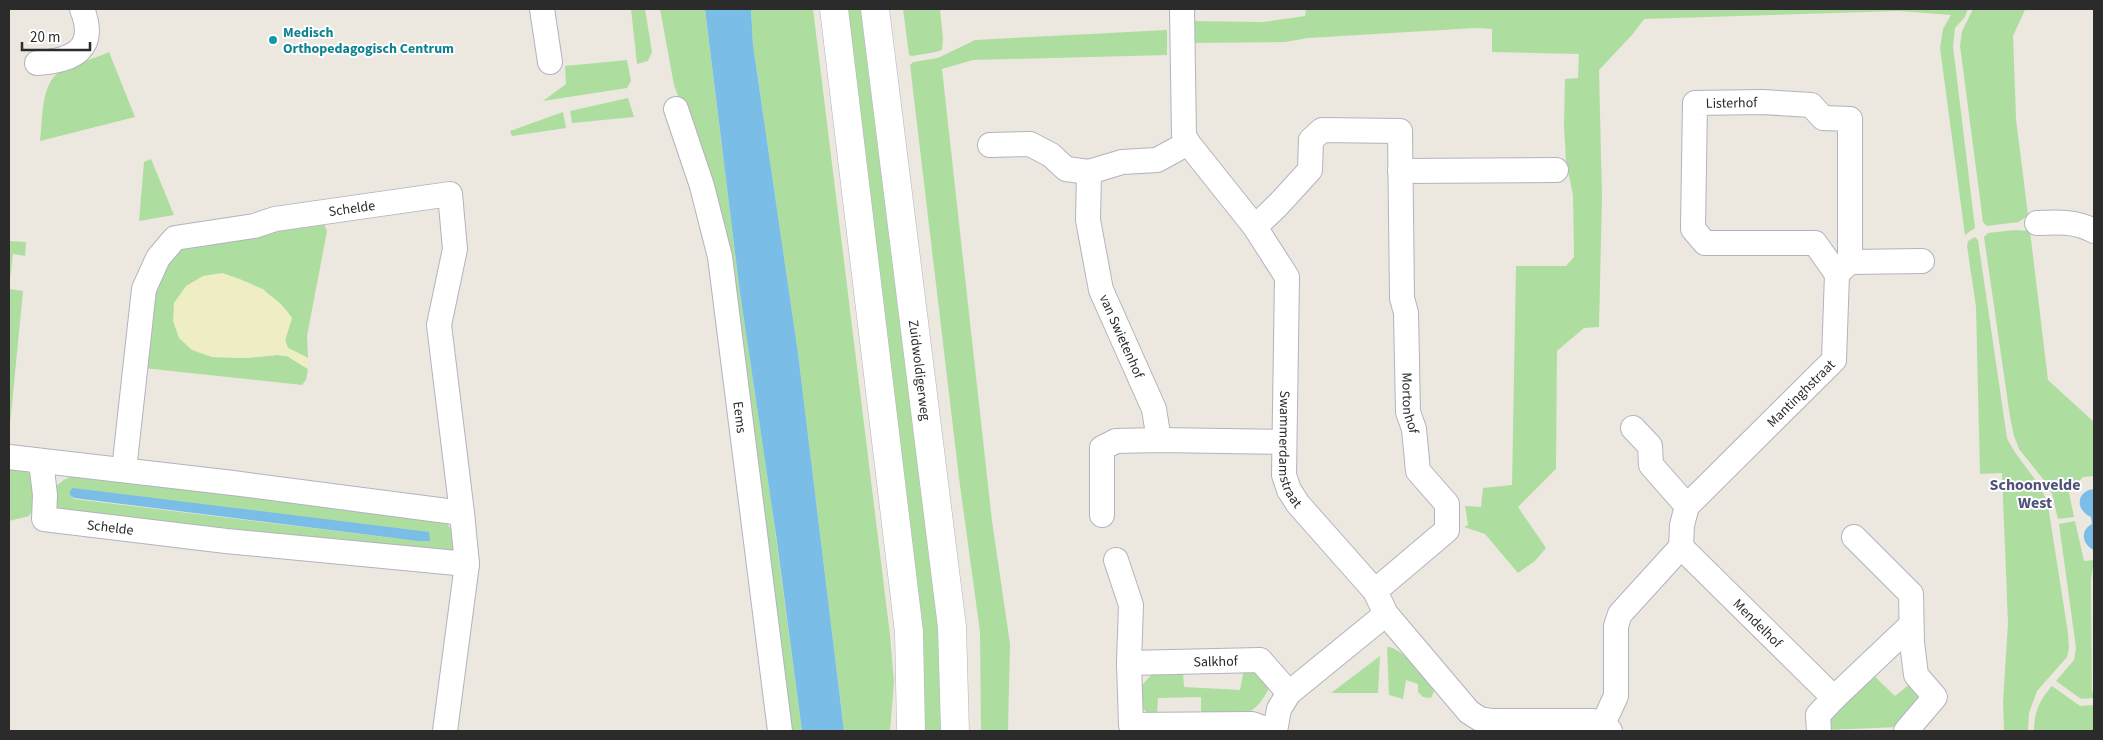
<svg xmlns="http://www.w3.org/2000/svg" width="2103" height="740" font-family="'Source Sans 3',sans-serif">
  <rect width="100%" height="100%" fill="#ece8df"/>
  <!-- green -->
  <g fill="#aede9f" fill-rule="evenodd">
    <path d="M631,9H645L652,52L648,61L637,64Z"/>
    <path d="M660,9H705L740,293L772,508L802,731H788L710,180L674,85Z"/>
    <path d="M751,9H813L890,635L894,682L890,731H844L798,353L753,45Z"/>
    <path d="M843,9H868L941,639L944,731H920Z"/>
    <path d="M903,9H940L943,39L942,50L936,52L912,56L909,55Z"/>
    <path d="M1306,9H1968L1965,17L1955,28L1953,46L1975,228L1965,235L1940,48L1943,29L1951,15L1899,11L1644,19L1632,35L1599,70L1602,197L1599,327L1584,328L1557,351L1556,469L1518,507L1546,548L1535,561L1518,573L1485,534L1464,527L1468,525L1465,506L1481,507L1483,488L1512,485L1516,266H1566L1574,257L1573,195L1566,162L1564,126L1565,79L1578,78L1579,54L1492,52V29L1476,28L1308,38L1285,42L1188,43V21L1263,22L1305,16Z"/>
    <path d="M1973,9H2041L2025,10L2013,36L2016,119L2028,215L2019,222L1987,226L1983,222L1960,46L1962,31Z"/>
    <path d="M1167,30V55L973,60L942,69L992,521L1010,644L1008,731H981L980,632L959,478L910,65L913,62L938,58L975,40Z"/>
    <path d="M109,52L135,117L40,141C43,120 40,83 61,71C76,63 94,59 109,52Z"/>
    <path d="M627,60L631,81L627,88L543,101L566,84L565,66Z"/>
    <path d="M628,98L634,117L572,123L570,111Z"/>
    <path d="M563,112L566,128L512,136L510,131Z"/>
    <path d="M151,159L174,215L139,221L144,162Z"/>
    <path d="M317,221L324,224L327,231L307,336L308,358L288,348L285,340L292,318L263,289L222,273L212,357L247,358L277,355L287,356L308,369L306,380L302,385L143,368L158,279L179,248Z"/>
    <path d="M2015,230L2030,231L2048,380L2094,422V476L2083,477L2069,493L2074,517L2058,519L2052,494L2043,479L2019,449L2014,436L2010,417L1984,237L1988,233Z"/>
    <path d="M1975,237L1978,240L2007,438C2018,462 2040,479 2048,505L2068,633L2069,648L2067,657L2037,691L2029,713L2028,731H2004L2003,702L2008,623L2002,473L1980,474L1976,307L1967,246L1968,241Z"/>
    <path d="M9,241L26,242L25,256L13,254L9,289L23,291L9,435Z"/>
    <path d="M9,466L23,468L32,476L35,506L29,516L9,521Z"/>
    <path d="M73,475L444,519L453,532L454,551L443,556L57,512C48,490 54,485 73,475ZM70,495L418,541L74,499Z"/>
    <path d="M2075,521L2084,561L2094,560L2091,580L2092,690L2094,698L2081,699L2056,681L2074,660L2076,648L2059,524Z"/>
    <path d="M1387,647C1403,647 1424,678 1434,691L1431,698L1423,697L1418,692V684L1406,680L1403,699L1389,695Z"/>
    <path d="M1380,656L1378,693H1331Z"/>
    <path d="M1244,669L1258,672L1271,684C1266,696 1256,711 1242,716C1233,719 1212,716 1201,716V697L1158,698L1157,714H1149L1142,708L1141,686L1153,673L1183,672L1184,687L1240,690Z"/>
    <path d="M1870,672L1895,696L1911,683L1922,695L1899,727L1827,730V716Z"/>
    <path d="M2052,686L2080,706L2094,705V731H2034C2034,713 2039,700 2052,686Z"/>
  </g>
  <!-- sand -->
  <path fill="#eeedc4" d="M222,273C250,282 276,293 292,318L285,340L288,348L308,358V369L287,356L277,355L247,358L212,357L192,350L179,338L173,321L174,303L186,286L203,276Z"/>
  <!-- water -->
  <g fill="#7abde6">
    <path d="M705,9H751L753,45L798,353L844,731H802L776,535L740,293Z"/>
    <path d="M73,488L429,532L430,541H418L74,498L70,495V491Z"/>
    <path d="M2094,489V550C2083,545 2079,531 2092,524L2091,517C2075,510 2076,491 2094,489Z"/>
  </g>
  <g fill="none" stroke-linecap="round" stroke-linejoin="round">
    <defs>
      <g id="minor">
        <path d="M542,9L550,62"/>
        <path id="s1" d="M1182,9L1184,135L1188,143L1255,227L1287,277L1284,475L1289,490L1298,504L1375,591L1386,614L1469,712L1480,719L1492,721H1593L1603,724L1610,731"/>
        <path d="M37,63C73,61 98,49 82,9"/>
        <path id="s2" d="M676,109L702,186L720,257L780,731"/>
        <path d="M990,145L1030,144L1051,155L1066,169L1089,172"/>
        <path d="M1400,171L1556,170"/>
        <path d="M2037,223C2057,222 2076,221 2094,231"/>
        <path id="s3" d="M1255,227L1278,205L1310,170L1311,140L1322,130L1400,131L1402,298L1406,313L1408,412L1414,429L1418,471L1447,504V530L1375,591"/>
        <path id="s4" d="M1837,274L1815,243H1705L1693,229L1695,103L1762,102L1811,105L1823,118L1850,119V262"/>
        <path d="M1633,428L1650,446L1651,465L1687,506"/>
        <path d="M1159,440L1154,409L1101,290L1088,220L1089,172L1122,162L1157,160L1188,143"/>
        <path d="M9,457L233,483L462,513"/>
        <path id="s5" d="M41,461L45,495L44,519L226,541L467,564"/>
        <path id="s6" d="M124,470L144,289L158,258L175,238L254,226L275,219L450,194L455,249L439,325L462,513L467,564L445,731"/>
        <path d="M1102,515V448L1116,441L1159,440L1284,442"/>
        <path d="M1854,537L1911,594L1912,643L1916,675L1935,697L1906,731"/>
        <path id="s7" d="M1681,547L1834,698L1818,715L1819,731"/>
        <path id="s8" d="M1116,560L1131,605L1129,663L1260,660L1289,693"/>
        <path d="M1129,663L1131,725L1252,724L1271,731"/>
        <path d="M1834,698L1911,625"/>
        <path id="s9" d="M1603,724L1616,696V626L1620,614L1681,547L1682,525L1687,506L1834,360L1837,274L1850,262L1922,261"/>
        <path d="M1275,731L1279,709L1289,693L1386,614"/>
      </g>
      <g id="secondary">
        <path d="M834,9L909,632L911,731"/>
        <path id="s10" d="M875,9L952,627L955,731"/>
      </g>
    </defs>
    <!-- minor casing -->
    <use href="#minor" stroke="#b2b3be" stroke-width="26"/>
    <!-- secondary casing -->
    <use href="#secondary" stroke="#b2b3be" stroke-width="29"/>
    <!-- minor -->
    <use href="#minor" stroke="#fff" stroke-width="24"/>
    <!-- secondary -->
    <use href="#secondary" stroke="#fff" stroke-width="28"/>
  </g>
  <!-- markers -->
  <circle fill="#0f9aa8" stroke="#fff" stroke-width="2" cx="273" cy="40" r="5"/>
  <g text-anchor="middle" stroke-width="4" stroke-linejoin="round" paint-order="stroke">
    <!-- culture labels -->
    <g font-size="14" font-weight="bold" fill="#0d838f" stroke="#fff" text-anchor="start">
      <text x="283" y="37">Medisch<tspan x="283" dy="16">Orthopedagogisch Centrum</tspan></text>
    </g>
    <!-- street labels -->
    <g font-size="14" fill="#2b2b2b" stroke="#fff">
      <text dy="5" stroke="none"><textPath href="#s4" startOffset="329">Listerhof</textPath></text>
      <text dy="5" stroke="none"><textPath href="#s6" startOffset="422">Schelde</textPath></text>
      <text transform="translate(1122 336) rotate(66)" y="5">van Swietenhof</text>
      <text dy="5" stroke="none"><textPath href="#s10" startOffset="364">Zuidwoldigerweg</textPath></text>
      <text dy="5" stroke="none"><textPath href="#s9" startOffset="406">Mantinghstraat</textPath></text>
      <text dy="5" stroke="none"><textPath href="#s3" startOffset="475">Mortonhof</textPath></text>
      <text dy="5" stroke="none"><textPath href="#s2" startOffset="316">Eems</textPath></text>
      <text dy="5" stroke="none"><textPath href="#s1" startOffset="475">Swammerdamstraat</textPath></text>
      <text dy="5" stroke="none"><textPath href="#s5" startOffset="125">Schelde</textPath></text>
      <text dy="5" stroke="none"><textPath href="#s7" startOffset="108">Mendelhof</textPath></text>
      <text dy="5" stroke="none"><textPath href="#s8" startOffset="192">Salkhof</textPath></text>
    </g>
    <!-- quarter labels -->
    <g font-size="16" font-weight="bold" fill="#4f5279" stroke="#fff">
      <text x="2035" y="490">Schoonvelde<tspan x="2035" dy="18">West</tspan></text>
    </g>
  </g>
  <!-- border -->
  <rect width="2103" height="740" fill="none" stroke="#2b2b2b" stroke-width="20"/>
  <!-- scale -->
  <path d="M22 42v8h68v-8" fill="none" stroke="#2b2b2b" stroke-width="2.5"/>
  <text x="30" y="42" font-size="15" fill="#2b2b2b" stroke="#ffffff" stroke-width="4" paint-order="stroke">20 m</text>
</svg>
